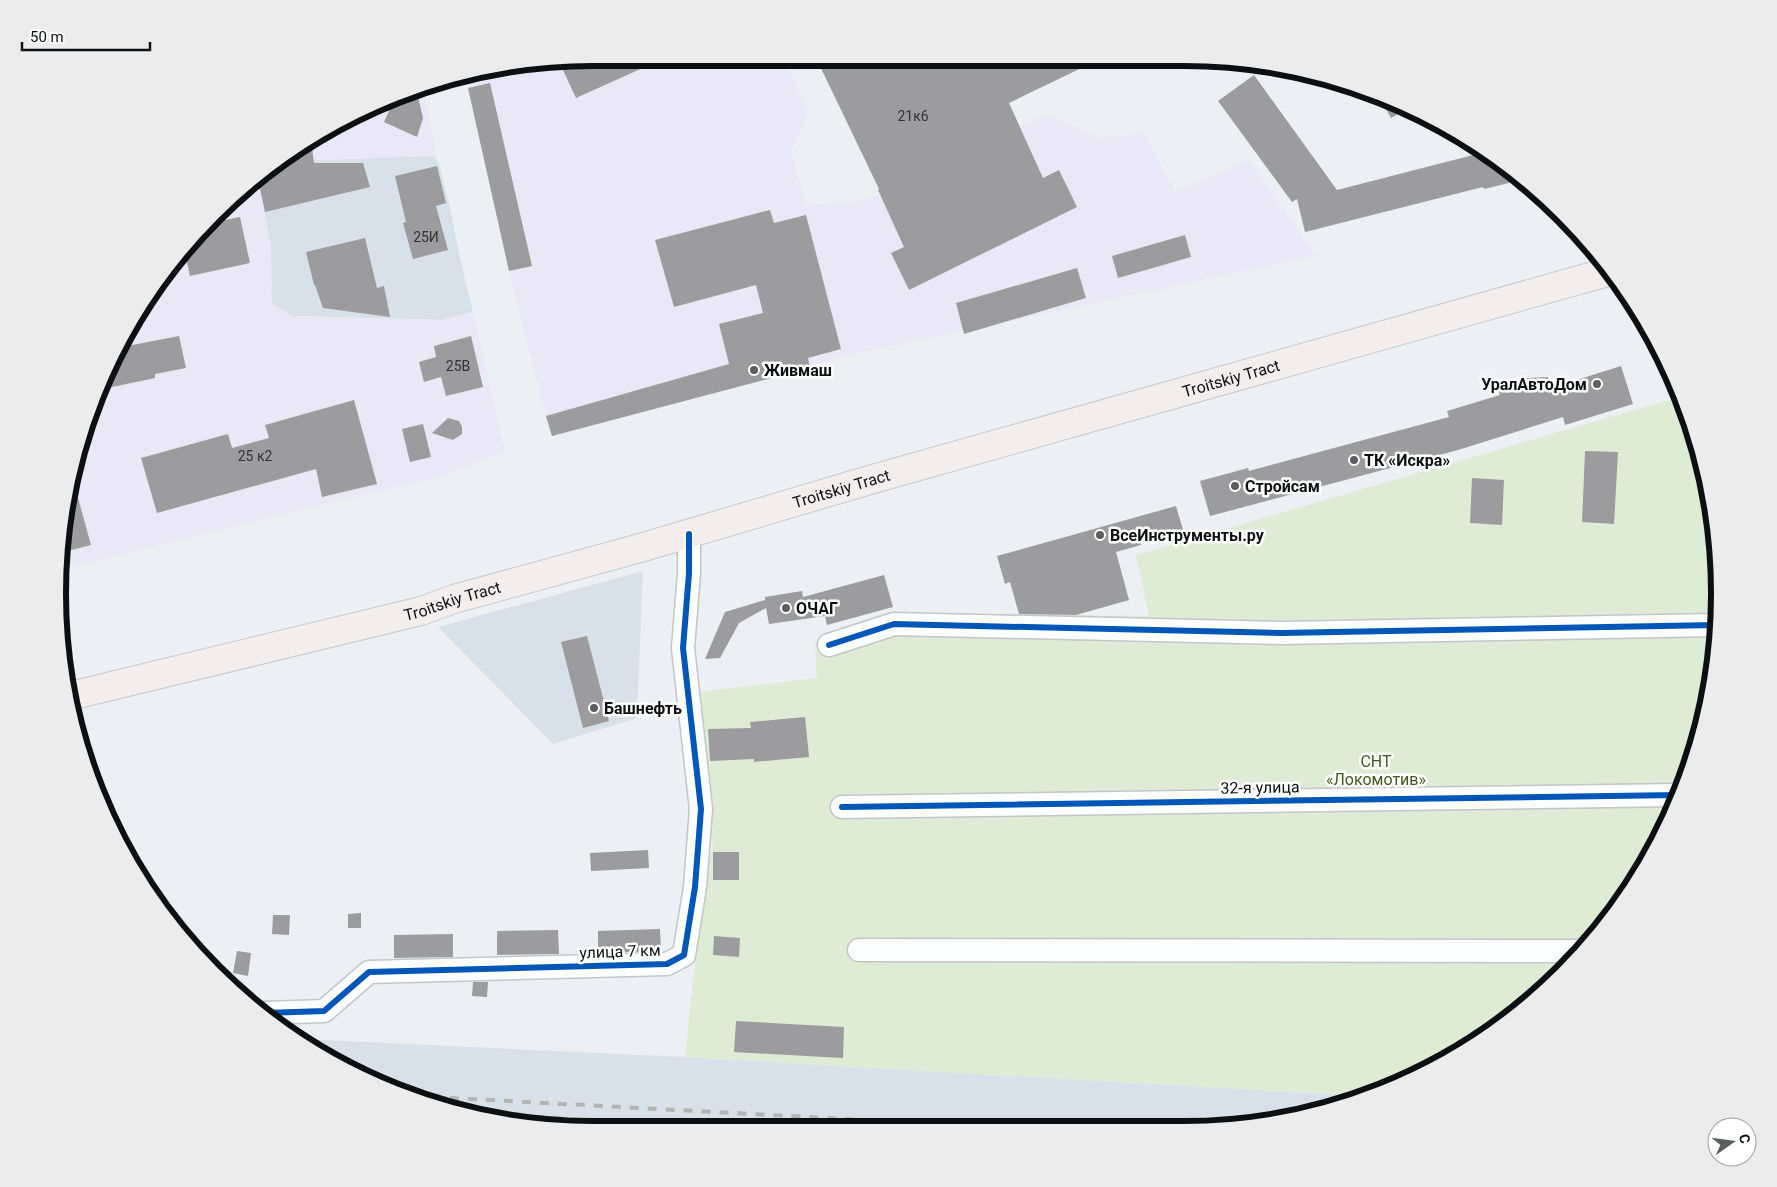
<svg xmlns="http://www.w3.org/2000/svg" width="1777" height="1187" font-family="Roboto,sans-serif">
  <rect width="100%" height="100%" fill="#ecf0f4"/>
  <!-- built -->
  <g fill="#d8e1ea">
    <path d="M435,156L439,164L452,216L457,245L473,312L442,320L291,316L271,303V248L258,179L271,168L316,160Z"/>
    <path d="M643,571L637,718L553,744L438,627Z"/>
    <path d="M304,1039L685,1057L1364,1096L1322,1111L1218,1128L523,1125L454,1111L357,1074Z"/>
  </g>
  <!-- industrial -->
  <g fill="#eae8f6">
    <path d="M523,62H785L808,112L791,151L806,205L866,200L1046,114L1099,138L1144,133L1175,192L1249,160L1315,256L850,355L552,436L546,416L509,271L468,88L475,86L472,74Z"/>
    <path d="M422,86L434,139L435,156L316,160L271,168L295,148Z"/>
    <path d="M258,179L271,248L272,303L292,316L442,320L473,312L505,452L439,477L59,570V558L76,455L98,389L168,267L215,214Z"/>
  </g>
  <!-- green -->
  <path fill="#deecd5" d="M1679,397L1701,455L1718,559L1715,664L1691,766L1648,862L1586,947L1510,1019L1420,1074L1364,1096L685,1057L703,886L713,845L697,692L817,678L815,643L901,613L1149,616L1136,555Z"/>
  <!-- building -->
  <g fill="#9c9b9e">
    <path d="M575,62H656L576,98L562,68Z"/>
    <path d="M818,62H1094L1009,103L1043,178L1059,170L1077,207L909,290L891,253L904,247L878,190L879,189Z"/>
    <path d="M1254,75L1337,190L1481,153L1521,180L1484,189L1483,187L1305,232L1297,199L1292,202L1218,101Z"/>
    <path d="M490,83L532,266L509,271L468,88Z"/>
    <path d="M416,88L423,118L417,137L384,122L394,100Z"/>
    <path d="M1378,95L1392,101L1409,108L1391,118Z"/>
    <path d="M311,140L314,163H363L370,187L265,212L258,179L295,148Z"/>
    <path d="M437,166L446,203L436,206L448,250L413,259L403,223L406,222L395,176Z"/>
    <path d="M770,210L774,223L806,215L841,349L808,358L810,368L552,436L546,416L729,364L719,324L763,313L756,285L674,307L655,240Z"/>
    <path d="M240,217L250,263L190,276L184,249L206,224Z"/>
    <path d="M1185,235L1191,257L1118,278L1112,256Z"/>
    <path d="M365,238L377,288L384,286L390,317L323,308L315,285H314L306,252Z"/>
    <path d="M1077,268L1086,298L964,334L956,303Z"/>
    <path d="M179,336L186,368L155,374V378L98,390L122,347Z"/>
    <path d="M471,336L483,387L446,396L441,377L424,382L419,362L436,357L434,346Z"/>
    <path d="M1621,366L1633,404L1565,425L1563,417L1458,450L1210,516L1200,481L1248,468L1249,471L1449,417L1447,411L1500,395L1497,387L1527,378L1548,377L1551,388Z"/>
    <path d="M354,400L377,484L322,497L316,469L157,513L141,458L228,434L232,448L269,438L265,425Z"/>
    <path d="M448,418L459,421L462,427V434L453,440L432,433Z"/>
    <path d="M423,424L431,457L410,462L402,429Z"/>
    <path d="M1585,451L1618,452L1614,524L1582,522Z"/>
    <path d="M72,476L91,545L60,553Z"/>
    <path d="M1472,478L1504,480L1502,525L1470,523Z"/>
    <path d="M1176,506L1183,530L1140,542L1141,545L1116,552L1129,600L1076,615L1019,614L1010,582L1005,584L997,556Z"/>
    <path d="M884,575L893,607L827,625L825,616L769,624L766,608L739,623L720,658L705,659L725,612L765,600V597L802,591L803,597Z"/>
    <path d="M587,636L609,721L583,728L561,642Z"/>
    <path d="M805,717L809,757L754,762V759L710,761L708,729L751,728L750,722Z"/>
    <path d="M648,850L649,868L591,871L590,853Z"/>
    <rect x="713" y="852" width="26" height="28"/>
    <path d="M361,913V928H348V914Z"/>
    <path d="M273,915H290L289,935L272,934Z"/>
    <path d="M660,929L661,951L598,953V931Z"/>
    <path d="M558,930L559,954L497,955V931Z"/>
    <path d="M453,934V957L394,958V935Z"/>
    <path d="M714,936L740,938L739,957L713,955Z"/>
    <path d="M237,951L251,953L248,976L233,973Z"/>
    <path d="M473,982H488L487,997L472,996Z"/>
    <path d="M736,1021L844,1027L843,1058L734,1052Z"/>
  </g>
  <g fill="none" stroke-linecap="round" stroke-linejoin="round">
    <defs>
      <g id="minor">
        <path d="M829,645L894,624L1281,633L1716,625"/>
        <path d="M842,807L1678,795"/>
        <path d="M859,950L1582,951"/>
        <path d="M265,1013L324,1011L369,972L667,964L684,955L695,887L701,809L683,648L689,573V534"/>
      </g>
      <g id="major">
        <path id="s1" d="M70,696L421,611L454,599L640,548L873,479L1611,271"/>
      </g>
    </defs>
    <!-- minor casing -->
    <use href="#minor" stroke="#c2c5c9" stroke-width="25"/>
    <!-- major casing -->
    <use href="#major" stroke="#c7cacc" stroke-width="30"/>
    <!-- minor -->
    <use href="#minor" stroke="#fcfdfd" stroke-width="22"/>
    <!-- major -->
    <use href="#major" stroke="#f4edee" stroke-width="28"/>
    <!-- rail -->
    <g stroke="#b3b4b4" stroke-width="4" stroke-dasharray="9 9" stroke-linecap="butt">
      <path d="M414,1096L996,1127"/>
      <path d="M464,1113L692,1126"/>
    </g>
    <defs>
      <g id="cycleway">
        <path d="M829,645L894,624L1281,633L1716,625"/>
        <path d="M842,807L1678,795"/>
        <path d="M265,1013L324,1011L369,972L667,964L684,955L695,887L701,809L683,648L689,573V534"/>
      </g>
    </defs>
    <!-- cycleway casing -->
    <use href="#cycleway" stroke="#fff" stroke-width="9"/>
    <!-- cycleway -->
    <use href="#cycleway" stroke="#0057b8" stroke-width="6"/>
  </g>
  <!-- markers -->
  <g fill="#5b5e61" stroke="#fff" stroke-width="2">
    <circle cx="754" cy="370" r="5"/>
    <circle cx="1597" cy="384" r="5"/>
    <circle cx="1354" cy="460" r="5"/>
    <circle cx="1235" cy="486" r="5"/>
    <circle cx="1100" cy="535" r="5"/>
    <circle cx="786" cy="608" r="5"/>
    <circle cx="594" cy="708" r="5"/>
  </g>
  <g text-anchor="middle" stroke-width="5" stroke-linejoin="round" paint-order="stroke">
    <!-- number labels -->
    <g font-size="14" fill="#313335">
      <text x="913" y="121">21к6</text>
      <text x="426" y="242">25И</text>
      <text x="458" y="371">25В</text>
      <text x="255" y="461">25 к2</text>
    </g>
    <!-- poi labels -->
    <g font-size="16" font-weight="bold" fill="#0d1012" stroke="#fff" text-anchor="start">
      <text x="764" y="376">Живмаш</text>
      <text x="1587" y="390" text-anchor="end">УралАвтоДом</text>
      <text x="1364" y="466">ТК «Искра»</text>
      <text x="1245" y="492">Стройсам</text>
      <text x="1110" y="541">ВсеИнструменты.ру</text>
      <text x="796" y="614">ОЧАГ</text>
      <text x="604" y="714">Башнефть</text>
    </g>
    <!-- street labels -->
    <g font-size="16" fill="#0d1012" stroke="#fff">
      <text dy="6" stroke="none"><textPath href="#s1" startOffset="1204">Troitskiy Tract</textPath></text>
      <text dy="6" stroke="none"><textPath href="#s1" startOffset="799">Troitskiy Tract</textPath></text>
      <text dy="6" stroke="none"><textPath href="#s1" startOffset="394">Troitskiy Tract</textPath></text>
      <text transform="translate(1260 787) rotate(-1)" y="6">32-я улица</text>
      <text transform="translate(620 951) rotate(-2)" y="6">улица 7 км</text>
    </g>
    <!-- park labels -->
    <g font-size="16" fill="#415a19" stroke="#fff">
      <text x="1376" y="767">СНТ<tspan x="1376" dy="18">«Локомотив»</tspan></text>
    </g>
  </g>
  <!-- crop -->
  <path d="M0 0H1777V1187H0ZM593 66H1184A527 527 0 0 1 1711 593V594A527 527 0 0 1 1184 1121H593A527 527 0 0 1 66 594V593A527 527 0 0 1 593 66Z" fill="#ececec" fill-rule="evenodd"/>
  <path fill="none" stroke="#0d1012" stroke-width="6" d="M593 66H1184A527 527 0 0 1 1711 593V594A527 527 0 0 1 1184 1121H593A527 527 0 0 1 66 594V593A527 527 0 0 1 593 66Z"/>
  <!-- north arrow -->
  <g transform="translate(1732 1142) rotate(76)"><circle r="24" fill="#ffffff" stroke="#9e9fa0"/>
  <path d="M0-4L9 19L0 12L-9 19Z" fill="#5b5e61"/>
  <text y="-8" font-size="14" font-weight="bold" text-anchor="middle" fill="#0d1012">С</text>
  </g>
  <!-- scale -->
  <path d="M22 42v8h128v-8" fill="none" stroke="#0d1012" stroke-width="2.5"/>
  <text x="30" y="42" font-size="15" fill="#0d1012" stroke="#ffffff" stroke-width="4" paint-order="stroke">50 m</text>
</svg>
